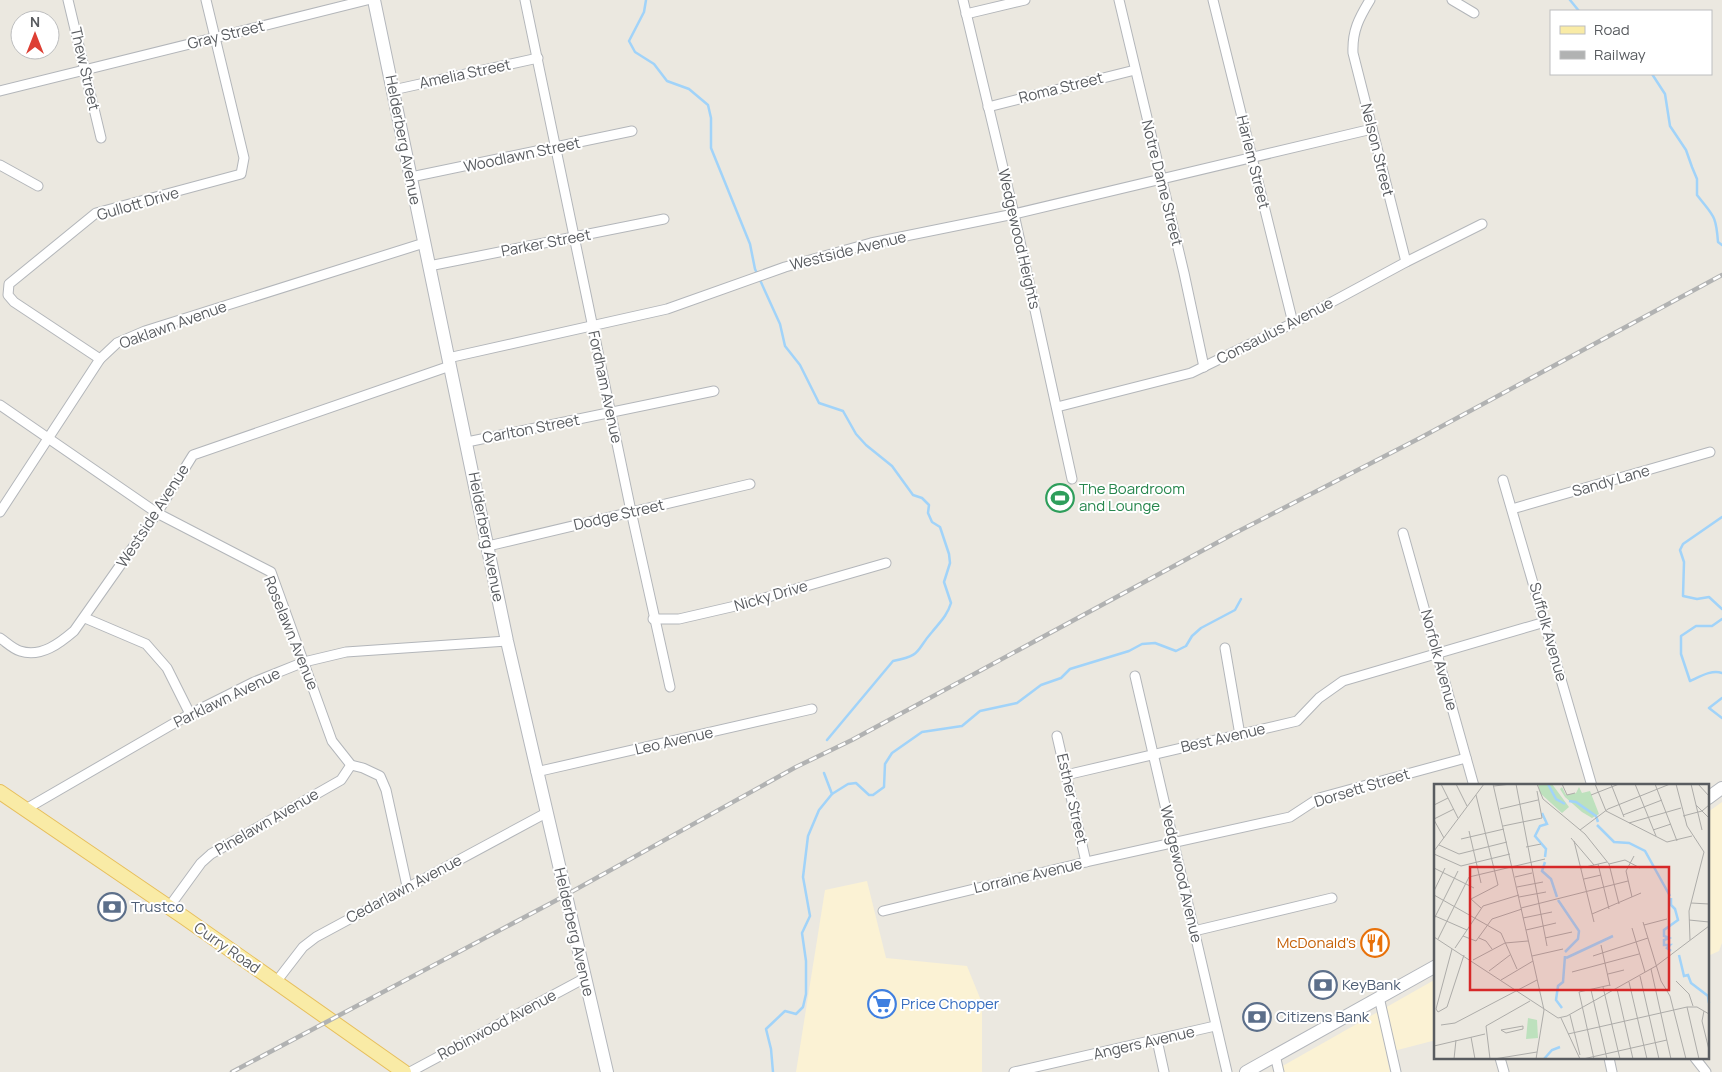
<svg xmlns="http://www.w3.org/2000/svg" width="1722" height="1072" font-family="Manrope,sans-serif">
  <rect width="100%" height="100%" fill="#ebe8e0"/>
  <!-- commercial -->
  <g fill="#fbf2d4">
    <path d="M1722,802V943L1719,951L1708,956V812Z"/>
    <path d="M867,881L886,958L967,966L982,1003V1072H796L825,890Z"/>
    <path d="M1436,979V1040L1386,1053L1390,1072H1272Z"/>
  </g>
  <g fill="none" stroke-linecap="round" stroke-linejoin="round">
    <!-- stream -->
    <g stroke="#a1d3f9" stroke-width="2.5">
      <path d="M646,0L644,12L629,41L635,52L654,64L667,81L689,89L708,105L711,118V148L750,244L755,269L780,324L785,346L800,365L819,403L843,411L856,434L866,445L892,466L913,495L922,498L929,505L928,513L932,522L940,527L949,554L950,563L944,582L951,603C947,616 940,622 932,632C915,651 923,655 893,661L827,740"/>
      <path d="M1570,0L1579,11"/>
      <path d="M1652,74L1665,94L1670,126L1686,150L1692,167L1697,179V195C1713,216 1716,214 1718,242L1722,245"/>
      <path d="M1722,517L1683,544L1680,550L1684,562L1683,596L1697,599L1709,597L1722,609"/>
      <path d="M1722,619L1712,626H1696L1681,636V654L1690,681C1699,677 1712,669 1722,673"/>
      <path d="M1722,698L1709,708L1722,718"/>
      <path d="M832,794L848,784L856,783L869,795H873L884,787L885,764L892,753L922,732L962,726L980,711L1017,703L1041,685L1061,678L1070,669L1129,651L1142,644L1155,643L1176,651L1186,646L1192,636L1201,628L1235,610L1241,599"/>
      <path d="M773,1072L771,1049L766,1029L785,1011L796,1014L803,1007L806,994V961L802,933L810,916L803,877L808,836L819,810L832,794L824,773"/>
    </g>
    <defs>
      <g id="street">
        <path d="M68,0L101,138"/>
        <path d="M525,0L631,511L670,687"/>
        <path d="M963,0L1014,214L1072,479"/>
        <path d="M1119,0L1184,273L1204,367"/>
        <path d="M1213,0L1293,323"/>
        <path d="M1370,0C1359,18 1352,31 1353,53L1406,262"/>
        <path d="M1452,0L1474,13"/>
        <path d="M966,14L1025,0"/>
        <path d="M393,90L538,58"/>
        <path d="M0,91L367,0"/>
        <path d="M988,107L1135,70"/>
        <path d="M0,165L38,186"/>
        <path d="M411,177L632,131"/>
        <path d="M429,266L664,219"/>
        <path d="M448,358L667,309L785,267L871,243L1014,214L1372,129"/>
        <path d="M100,359L14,302L8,295L9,284L96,213L241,174L244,158L206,0"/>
        <path d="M0,405L157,513L271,572L332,741L351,765L363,768L380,776L386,790L407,886"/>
        <path d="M1057,407L1191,373L1293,323L1406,262L1482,224"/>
        <path d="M467,442L714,391"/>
        <path d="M1503,480L1592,786"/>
        <path d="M1512,509L1710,452"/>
        <path d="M0,512L100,359L117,343L145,331L424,243"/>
        <path d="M1403,533L1474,786"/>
        <path d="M488,546L750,484"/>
        <path d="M85,618L146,644L167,668L190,714"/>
        <path d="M653,619H679L744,604L886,563"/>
        <path d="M0,638C6,642 13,649 20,651C41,658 60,643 74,631L157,513L193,455L450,366"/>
        <path d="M1225,648L1240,735"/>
        <path d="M1135,676L1227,1072"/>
        <path d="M1057,736L1086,862"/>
        <path d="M536,772L812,709"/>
        <path d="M1066,775L1297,721L1319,698L1343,681L1545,622"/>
        <path d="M26,809L190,714L254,682L304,662L346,652L507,641"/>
        <path d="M169,907L201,863L211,854L341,780L351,765"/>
        <path d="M883,911L1086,862L1290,817L1319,798L1466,758"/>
        <path d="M1194,931L1332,898"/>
        <path d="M276,982L303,947L316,937L546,813"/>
        <path d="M1379,997L1396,1072"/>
        <path d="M1157,1040L1164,1072"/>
        <path d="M1275,1055L1279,1072"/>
        <path d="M1500,1058L1504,1072"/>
        <path d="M1609,1058L1612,1072"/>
        <path d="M1695,1058L1706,1072"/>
        <path d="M410,1072L585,978"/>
        <path d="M1014,1072L1215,1026"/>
      </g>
      <g id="secondary">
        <path d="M374,0L507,641L607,1072"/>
        <path d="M1708,798L1722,788"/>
        <path d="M1246,1072L1436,966"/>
      </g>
      <path id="primary" d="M0,792L185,918L404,1072"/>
    </defs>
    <!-- street casing -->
    <use href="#street" stroke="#b3b6ba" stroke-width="11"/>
    <!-- secondary casing -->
    <use href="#secondary" stroke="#b4b7bc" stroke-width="14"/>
    <!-- primary casing -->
    <use href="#primary" stroke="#e7bf5c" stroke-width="16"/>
    <!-- street -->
    <use href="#street" stroke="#fff" stroke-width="9"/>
    <!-- secondary -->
    <use href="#secondary" stroke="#fff" stroke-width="12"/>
    <!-- primary -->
    <use href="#primary" stroke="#f9eba6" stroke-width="14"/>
    <defs>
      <path id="rail" d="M232,1072L555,901L796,767L852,740L1235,533L1420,438L1722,275"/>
    </defs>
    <!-- rail casing -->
    <use href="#rail" stroke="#b1b2b2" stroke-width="4.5"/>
    <!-- rail -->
    <use href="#rail" stroke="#fff" stroke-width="2.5" stroke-dasharray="8" stroke-linecap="butt"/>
  </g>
  <!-- icons -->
  <defs>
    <symbol id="stadium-ring" viewBox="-11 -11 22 22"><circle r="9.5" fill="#fff" stroke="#2e9e5b" stroke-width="1.5"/><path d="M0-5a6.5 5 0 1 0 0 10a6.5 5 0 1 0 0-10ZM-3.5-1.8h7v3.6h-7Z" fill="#2e9e5b"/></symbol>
    <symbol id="bank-ring" viewBox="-11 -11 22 22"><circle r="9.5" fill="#fff" stroke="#5c6f8a" stroke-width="1.5"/><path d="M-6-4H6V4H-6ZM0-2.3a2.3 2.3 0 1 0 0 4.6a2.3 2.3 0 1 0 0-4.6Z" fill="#5c6f8a"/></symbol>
    <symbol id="restaurant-ring" viewBox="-11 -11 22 22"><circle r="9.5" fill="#fff" stroke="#e8710a" stroke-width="1.5"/><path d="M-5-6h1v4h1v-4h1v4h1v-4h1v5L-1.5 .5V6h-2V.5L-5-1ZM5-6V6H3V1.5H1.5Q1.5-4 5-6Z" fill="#e8710a"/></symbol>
    <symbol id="supermarket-ring" viewBox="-11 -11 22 22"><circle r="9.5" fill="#fff" stroke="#3f7fe0" stroke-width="1.5"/><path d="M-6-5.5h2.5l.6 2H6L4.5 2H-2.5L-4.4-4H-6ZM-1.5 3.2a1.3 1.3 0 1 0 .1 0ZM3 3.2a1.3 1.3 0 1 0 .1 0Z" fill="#3f7fe0"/></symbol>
  </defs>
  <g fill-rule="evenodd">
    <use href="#stadium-ring" x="1044" y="482" width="32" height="32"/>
    <use href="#bank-ring" x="96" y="891" width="32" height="32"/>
    <use href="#restaurant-ring" x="1359" y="927" width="32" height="32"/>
    <use href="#bank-ring" x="1307" y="969" width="32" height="32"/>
    <use href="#supermarket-ring" x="866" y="988" width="32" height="32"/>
    <use href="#bank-ring" x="1241" y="1001" width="32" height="32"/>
  </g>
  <g text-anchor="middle" stroke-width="4" stroke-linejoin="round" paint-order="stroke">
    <!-- street labels -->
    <g font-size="15" fill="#595c60" stroke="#fff">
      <text transform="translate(226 35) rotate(-14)" y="5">Gray Street</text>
      <text transform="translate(85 69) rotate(77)" y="5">Thew Street</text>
      <text transform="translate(465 74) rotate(-12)" y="5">Amelia Street</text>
      <text transform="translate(1061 88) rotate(-14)" y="5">Roma Street</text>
      <text transform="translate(403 140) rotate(79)" y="5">Helderberg Avenue</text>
      <text transform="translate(1377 150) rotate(76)" y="5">Nelson Street</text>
      <text transform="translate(522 155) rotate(-12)" y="5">Woodlawn Street</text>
      <text transform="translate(1253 162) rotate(76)" y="5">Harlem Street</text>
      <text transform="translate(1162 183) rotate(76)" y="5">Notre Dame Street</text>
      <text transform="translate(138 204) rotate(-16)" y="5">Gullott Drive</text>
      <text transform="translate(1019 239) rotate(77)" y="5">Wedgewood Heights</text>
      <text transform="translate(546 243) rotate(-11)" y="5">Parker Street</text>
      <text transform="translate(848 251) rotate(-14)" y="5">Westside Avenue</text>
      <text transform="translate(173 325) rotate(-20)" y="5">Oaklawn Avenue</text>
      <text transform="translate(1275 331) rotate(-27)" y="5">Consaulus Avenue</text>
      <text transform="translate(605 387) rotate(78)" y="5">Fordham Avenue</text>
      <text transform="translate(531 429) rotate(-11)" y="5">Carlton Street</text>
      <text transform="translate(1611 481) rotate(-16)" y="5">Sandy Lane</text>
      <text transform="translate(619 515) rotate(-13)" y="5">Dodge Street</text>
      <text transform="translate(153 516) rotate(-57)" y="5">Westside Avenue</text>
      <text transform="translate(486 537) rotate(79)" y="5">Helderberg Avenue</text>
      <text transform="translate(771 596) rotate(-16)" y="5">Nicky Drive</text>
      <text transform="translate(1548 632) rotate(74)" y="5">Suffolk Avenue</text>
      <text transform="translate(291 633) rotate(68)" y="5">Roselawn Avenue</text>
      <text transform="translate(1439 660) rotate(75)" y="5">Norfolk Avenue</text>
      <text transform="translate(227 698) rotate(-26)" y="5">Parklawn Avenue</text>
      <text transform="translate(1223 738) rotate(-13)" y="5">Best Avenue</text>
      <text transform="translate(674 741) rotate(-13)" y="5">Leo Avenue</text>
      <text transform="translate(1362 788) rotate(-17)" y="5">Dorsett Street</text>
      <text transform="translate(1072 799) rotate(77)" y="5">Esther Street</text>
      <text transform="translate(267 822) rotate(-30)" y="5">Pinelawn Avenue</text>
      <text transform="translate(1181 874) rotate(77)" y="5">Wedgewood Avenue</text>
      <text transform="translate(1028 876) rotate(-13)" y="5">Lorraine Avenue</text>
      <text transform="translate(404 889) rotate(-28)" y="5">Cedarlawn Avenue</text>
      <text transform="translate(574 932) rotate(77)" y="5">Helderberg Avenue</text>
      <text transform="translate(227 948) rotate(35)" y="5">Curry Road</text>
      <text transform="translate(497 1025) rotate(-28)" y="5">Robinwood Avenue</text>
      <text transform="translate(1144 1043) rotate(-13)" y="5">Angers Avenue</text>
    </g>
    <!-- leisure labels -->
    <g font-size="15" fill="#27864d" stroke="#fff" text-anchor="start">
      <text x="1079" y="494">The Boardroom<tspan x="1079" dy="17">and Lounge</tspan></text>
    </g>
    <!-- service labels -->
    <g font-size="15" fill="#4e5e75" stroke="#fff" text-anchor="start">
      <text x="131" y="912">Trustco</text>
      <text x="1342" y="990">KeyBank</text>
      <text x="1276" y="1022">Citizens Bank</text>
    </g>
    <!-- food labels -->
    <g font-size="15" fill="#c56008" stroke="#fff" text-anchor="end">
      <text x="1356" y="948">McDonald's</text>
    </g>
    <!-- shop labels -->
    <g font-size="15" fill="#366cbe" stroke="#fff" text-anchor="start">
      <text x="901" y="1009">Price Chopper</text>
    </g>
  </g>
  <!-- overview -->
  <g transform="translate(1434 784)">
    <rect width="275" height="275" fill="#ebe8e0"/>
    <path d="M104,0H118L135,23L128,29L106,9ZM128,3L132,11L142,9L145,3L148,9L156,7L165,30L158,34L148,28L131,13L126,5ZM94,234L103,236L104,254L92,255Z" fill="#bde1bd"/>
    <path fill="none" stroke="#a1d3f9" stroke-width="2.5" d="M114,0L122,15L131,20M135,17L142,18L162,32L164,38M108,29L113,40L106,42L101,52L112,65L111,73M163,41L180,58L195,59L211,67L236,112M111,78L108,87L117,95L123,113M124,116L145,147L144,155L131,168M237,167L233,164L236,161H230V156L235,154L230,152V146L244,136L241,125L237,121V114M245,171L250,192L254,191L257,199L274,212L275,219M132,174L179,152M128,224L122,216L124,202L129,198L131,172M110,275L118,266L126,263"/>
    <path fill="none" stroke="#adaca9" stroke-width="1" d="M7,0L24,34M22,0L33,22M59,0L110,226L102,275M82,0L113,162M103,0L109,15L151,50L175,80L185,120M128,0L133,11L141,9M161,0L172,27M177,0L190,33M201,0L222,52M221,0L243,57M242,0L253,42L270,68L255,127L256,156M257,0L268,46M264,0L275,12M60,2L77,0M42,11L64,101L37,115L47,124M157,11L185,0M0,21L14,14M262,21L275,34M66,25L104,16M172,27L233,58L258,52M189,31L228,16M249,32L268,27L275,21M0,35L20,25M0,36L10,54M195,39L247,24M69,42L108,34L103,7M146,46L174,25L236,0M219,46L237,40M35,47L47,99M137,54L160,81M27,55L70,45M140,57L160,138M5,61L25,70L73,58M92,63L107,60M0,67L50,0M0,70L27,82L76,70M164,80L175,125M175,80L191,76L206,84M0,84L40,104M147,84L173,78M81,93L98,89M150,95L167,91M83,103L109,98M0,107L11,84M0,111L67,149L83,185M85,113L112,108M198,113L192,87L200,72M257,119L275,120M87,124L194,97M158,130L207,109M1,132L33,146M89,134L118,128M0,135L24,87M255,136L275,138M209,138L227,197L236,212L252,275M210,141L233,135M198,144L211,188M92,146L122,139M29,152L42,157L58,135L88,125M0,153L124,234L133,232L222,182L275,142M45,154L52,157L58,165M111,154L138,148M4,155L35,93L111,75M167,161L176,202M21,164L49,122L85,111M98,172L129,165M159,172L214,154M39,176L71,159L94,157M217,185L237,275M55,187L76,171M138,188L205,170M174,190L190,186M206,192L225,275M67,196L99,177M242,197L255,210L259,222M195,198L213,275M169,203L186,275M183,205L199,275M157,206L173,275M253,223L265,275M2,225L4,228L13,223L30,171M2,225L18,165M270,227L268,237L275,266M136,231L146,271M127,234L146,275M7,241L21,239L103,196M89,242V245L72,249L67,246ZM134,250L253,223H263L275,230M37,253L41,275M0,262L51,250M20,275L22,256M56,275L52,242L96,217M60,275L103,268M149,275L233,256M160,275L145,208L176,201"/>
    <path fill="#d62828" fill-opacity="0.15" stroke="#d62828" stroke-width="2.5" d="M36,83H235V206H36Z"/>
    <rect width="275" height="275" fill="none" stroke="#595c60" stroke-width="2.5"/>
  </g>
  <!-- legend -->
  <rect x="1550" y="10" width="162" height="65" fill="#ffffff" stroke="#bdbebf"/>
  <rect x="1560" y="26" width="25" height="8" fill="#f9eba6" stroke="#bdbebf"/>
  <text x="1594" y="35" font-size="15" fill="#595c60">Road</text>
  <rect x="1560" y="51" width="25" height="8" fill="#b1b2b2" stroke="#bdbebf"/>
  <text x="1594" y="60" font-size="15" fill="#595c60">Railway</text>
  <!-- north arrow -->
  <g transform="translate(35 35)"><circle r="24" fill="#ffffff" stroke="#bdbebf"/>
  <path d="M0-4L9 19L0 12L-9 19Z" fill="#dd3f33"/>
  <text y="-8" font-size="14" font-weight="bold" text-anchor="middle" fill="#595c60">N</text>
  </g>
</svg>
